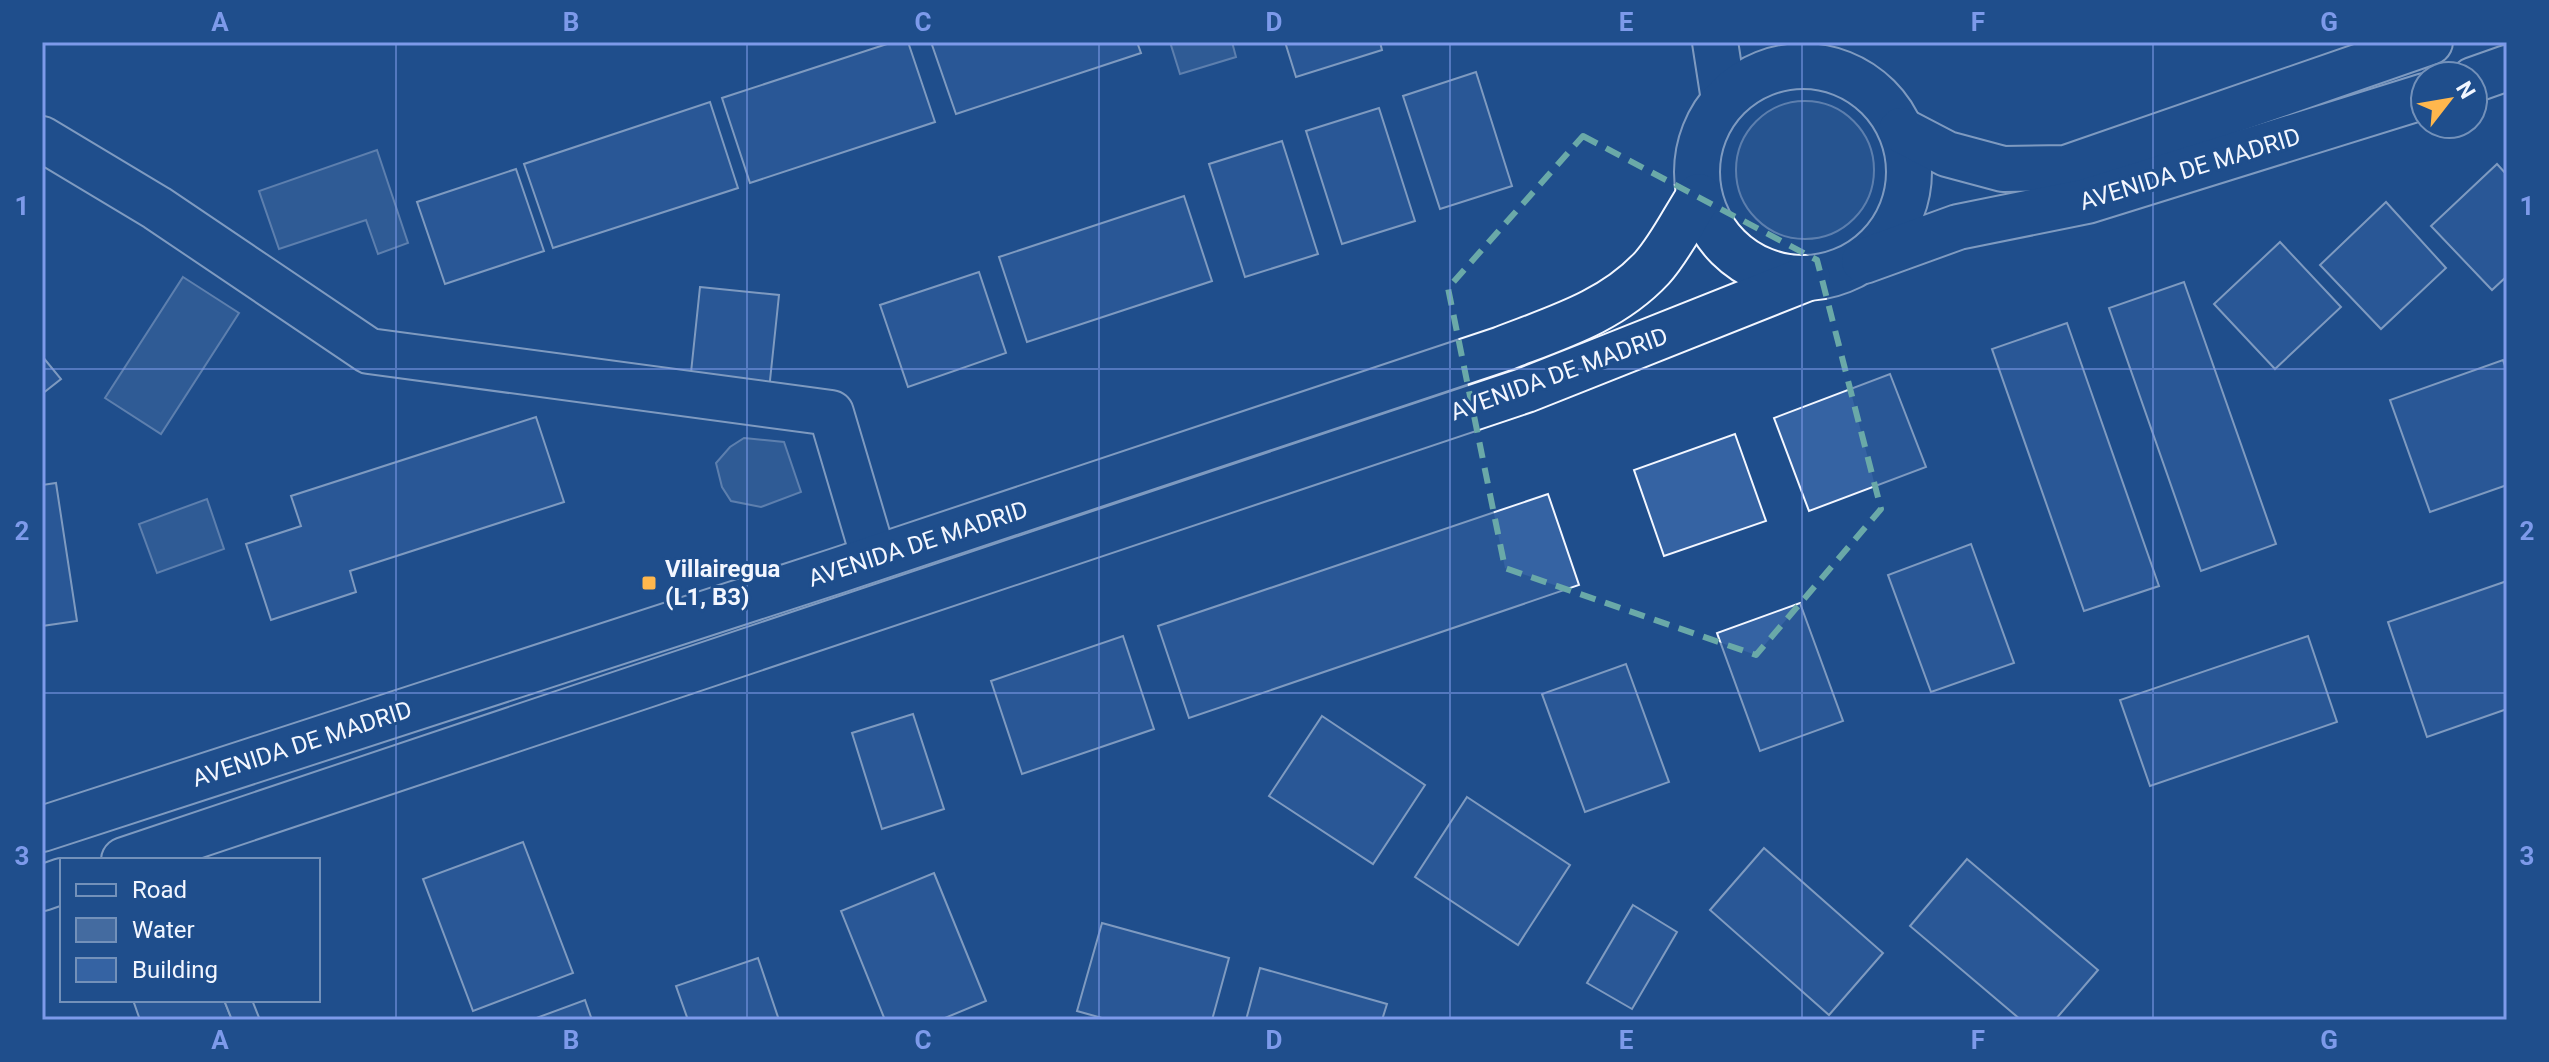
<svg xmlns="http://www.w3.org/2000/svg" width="2549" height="1062" font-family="Roboto,sans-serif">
  <rect width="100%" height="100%" fill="#1f4e8c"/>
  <!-- built -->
  <circle fill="#305b95" stroke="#a8bbd7" stroke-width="2" cx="1805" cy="170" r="69"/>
  <!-- water -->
  <g fill="#446ba0" stroke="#a8bbd7" stroke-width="2">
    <path d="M1170,42H1232L1236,57L1180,74Z"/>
    <path d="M377,150L408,243L378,254L366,220L279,249L259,191Z"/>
    <path d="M183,277L239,313L161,434L105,398Z"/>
    <path d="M744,438L784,442L801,492L761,507L731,501L722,487L716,463L730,447Z"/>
    <path d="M207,499L224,549L157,573L139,524Z"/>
  </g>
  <!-- building -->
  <g fill="#3563a3" stroke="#f2f6ff" stroke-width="2">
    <path d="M893,42H908L935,122L750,183L722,98Z"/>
    <path d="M931,42H1137L1141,53L956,114Z"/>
    <path d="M1285,42H1380L1382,50L1296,77Z"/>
    <path d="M1476,72L1512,186L1440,209L1403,96Z"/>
    <path d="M710,102L738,188L553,248L524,164Z"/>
    <path d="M1379,108L1415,221L1342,244L1306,131Z"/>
    <path d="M1282,141L1318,254L1245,277L1209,164Z"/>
    <path d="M2497,164L2507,175V276L2492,290L2431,226Z"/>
    <path d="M516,169L544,251L445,284L417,202Z"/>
    <path d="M1184,196L1212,281L1027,342L999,257Z"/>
    <path d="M2386,202L2446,268L2381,329L2320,265Z"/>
    <path d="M2280,242L2341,307L2275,369L2214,304Z"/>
    <path d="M979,272L1006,353L908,387L880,305Z"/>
    <path d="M2184,282L2276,544L2201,571L2109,308Z"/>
    <path d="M700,287L779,295L769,390L690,382Z"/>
    <path d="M2067,323L2159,586L2084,611L1992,349Z"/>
    <path d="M42,356L61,379L42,394Z"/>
    <path d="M2503,360L2507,372V485L2430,512L2390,400Z"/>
    <path d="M1890,374L1926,467L1809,511L1774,418Z"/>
    <path d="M536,417L564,502L350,571L356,592L271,620L246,544L301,526L291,496Z"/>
    <path d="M1735,434L1766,521L1664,556L1634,470Z"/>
    <path d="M56,483L77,621L42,626V485Z"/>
    <path d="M1548,494L1579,585L1189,718L1158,626Z"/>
    <path d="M1971,544L2014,663L1931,692L1888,575Z"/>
    <path d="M2507,581V709L2427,737L2388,622Z"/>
    <path d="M1800,603L1843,721L1760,751L1717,633Z"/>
    <path d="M1123,636L1154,729L1022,774L991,681Z"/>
    <path d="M2308,636L2337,722L2150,786L2120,700Z"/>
    <path d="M1626,664L1669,782L1585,812L1542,694Z"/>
    <path d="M913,714L944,809L882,829L852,733Z"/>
    <path d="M1322,716L1425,785L1373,864L1269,796Z"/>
    <path d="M1467,797L1570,865L1518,945L1415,877Z"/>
    <path d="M523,842L573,973L473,1011L423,879Z"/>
    <path d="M1764,848L1883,953L1829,1015L1710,910Z"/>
    <path d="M1967,859L2098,970L2055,1020H2021L1910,926Z"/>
    <path d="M934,873L986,1001L940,1020H885L841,911Z"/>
    <path d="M1633,905L1677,932L1632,1009L1587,983Z"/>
    <path d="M1102,923L1229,958L1212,1020H1109L1077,1011Z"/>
    <path d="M758,958L779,1020H688L676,986Z"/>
    <path d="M1260,968L1387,1004L1382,1020H1246Z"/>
    <path d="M133,1000H224L232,1020H140Z"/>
    <path d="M224,1000H252L260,1020H232Z"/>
    <path d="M585,1000L592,1020H531Z"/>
  </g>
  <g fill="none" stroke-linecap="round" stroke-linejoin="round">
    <defs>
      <path id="minor" d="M42,139L157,208L369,351L831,413L874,558"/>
      <g id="major">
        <path d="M1715,42L1724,100"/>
        <circle cx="1803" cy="172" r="106"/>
        <path d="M2473,80L2507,68"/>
        <path d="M1901,130L1947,154L2003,169L2066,168L2430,42"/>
        <path d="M1864,261L1958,227L2087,201L2425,96"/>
        <path d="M42,829L836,571L1502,349C1556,328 1611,312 1652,268C1670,248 1684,219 1699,196"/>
        <path d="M124,860L1526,390L1808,278"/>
        <path d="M42,888L62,881"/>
      </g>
    </defs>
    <!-- minor casing -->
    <use href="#minor" stroke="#f2f6ff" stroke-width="48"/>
    <!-- major casing -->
    <use href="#major" stroke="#f2f6ff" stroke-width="48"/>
    <!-- minor -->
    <use href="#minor" stroke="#1f4e8c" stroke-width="44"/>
    <!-- major -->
    <use href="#major" stroke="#1f4e8c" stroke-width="44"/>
  </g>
  <!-- marked area -->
  <path d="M0 0H2549V1062H0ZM1583,136L1817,260L1881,509L1756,655L1505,568L1448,288Z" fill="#1f4e8c" fill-opacity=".55" fill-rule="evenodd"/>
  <path fill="none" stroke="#6aa9a8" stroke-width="6" stroke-dasharray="16 10" stroke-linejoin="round" d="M1583,136L1817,260L1881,509L1756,655L1505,568L1448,288Z"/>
  <!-- grid -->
  <path fill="none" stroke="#7d9aea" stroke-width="2" stroke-opacity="0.55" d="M396,42V1020M747,42V1020M1099,42V1020M1450,42V1020M1802,42V1020M2153,42V1020M42,369H2507M42,693H2507"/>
  <!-- markers -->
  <rect fill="#ffb74d" stroke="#1f4e8c" stroke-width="3" x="641" y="575" width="16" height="16" rx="4"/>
  <g text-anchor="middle" stroke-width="6" stroke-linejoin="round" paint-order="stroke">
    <!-- street labels -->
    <g font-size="24" fill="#f2f6ff" stroke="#1f4e8c">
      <text transform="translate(2190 169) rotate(-17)" y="8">AVENIDA DE MADRID</text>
      <text transform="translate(1559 374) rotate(-20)" y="8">AVENIDA DE MADRID</text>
      <text transform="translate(918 544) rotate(-18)" y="8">AVENIDA DE MADRID</text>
      <text transform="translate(302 744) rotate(-18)" y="8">AVENIDA DE MADRID</text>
    </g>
    <!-- poi labels -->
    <g font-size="24" font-weight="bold" fill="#f2f6ff" stroke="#1f4e8c" text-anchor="start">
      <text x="665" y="577">Villairegua<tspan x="665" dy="28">(L1, B3)</tspan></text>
    </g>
  </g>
  <!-- border -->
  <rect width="2549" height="1062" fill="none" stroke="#1f4e8c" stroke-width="88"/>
  <!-- legend -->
  <rect x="60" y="858" width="260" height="144" fill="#1f4e8c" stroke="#7391ba" stroke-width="2"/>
  <rect x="76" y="884" width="40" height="12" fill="#1f4e8c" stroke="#7391ba" stroke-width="2"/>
  <text x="132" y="898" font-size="24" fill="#f2f6ff">Road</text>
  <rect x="76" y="918" width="40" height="24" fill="#446ba0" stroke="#7391ba" stroke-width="2"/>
  <text x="132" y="938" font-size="24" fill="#f2f6ff">Water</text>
  <rect x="76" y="958" width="40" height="24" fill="#3563a3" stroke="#7391ba" stroke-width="2"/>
  <text x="132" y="978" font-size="24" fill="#f2f6ff">Building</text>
  <!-- north arrow -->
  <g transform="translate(2449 100) rotate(59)"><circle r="38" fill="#1f4e8c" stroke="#7391ba" stroke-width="2"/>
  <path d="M0-6L14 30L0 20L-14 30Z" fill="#ffb74d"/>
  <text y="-12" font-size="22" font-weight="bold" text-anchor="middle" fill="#f2f6ff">N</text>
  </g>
  <rect x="44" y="44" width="2461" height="974" fill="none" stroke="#7d9aea" stroke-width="3"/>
  <g font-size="26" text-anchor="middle" font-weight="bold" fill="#7d9aea">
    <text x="220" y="31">A</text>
    <text x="571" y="31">B</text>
    <text x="923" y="31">C</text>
    <text x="1274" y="31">D</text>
    <text x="1626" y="31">E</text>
    <text x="1978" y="31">F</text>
    <text x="2329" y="31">G</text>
    <text x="22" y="215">1</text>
    <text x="2527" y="215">1</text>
    <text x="22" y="540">2</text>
    <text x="2527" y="540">2</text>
    <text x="22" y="865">3</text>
    <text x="2527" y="865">3</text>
    <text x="220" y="1049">A</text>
    <text x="571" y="1049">B</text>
    <text x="923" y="1049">C</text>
    <text x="1274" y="1049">D</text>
    <text x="1626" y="1049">E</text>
    <text x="1978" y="1049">F</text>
    <text x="2329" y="1049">G</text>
  </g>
</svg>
